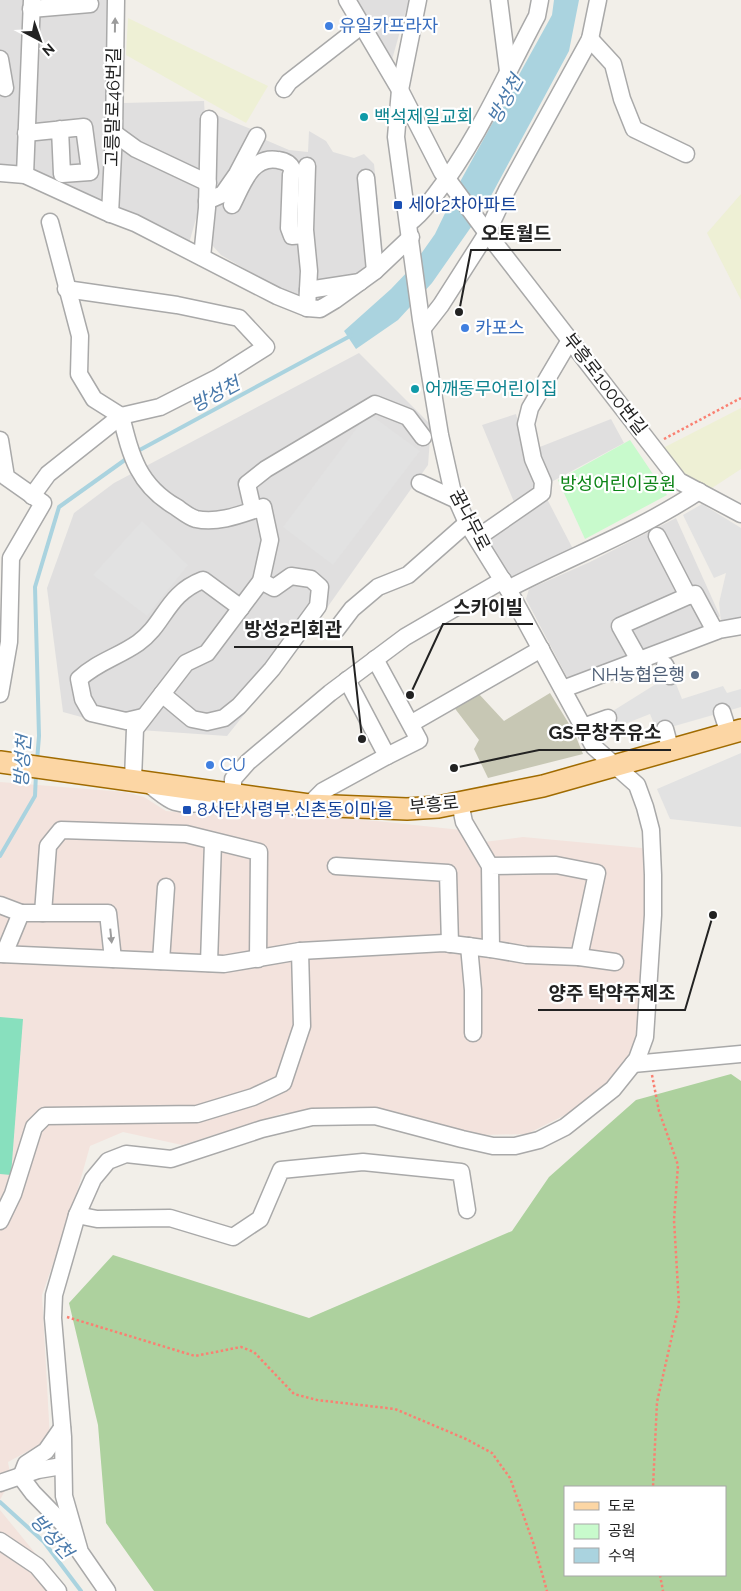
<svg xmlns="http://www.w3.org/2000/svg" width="741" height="1591" font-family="Raleway,'Noto Sans KR',sans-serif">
  <rect width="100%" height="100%" fill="#f2efe9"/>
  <!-- residential -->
  <g fill="#e0dfdf">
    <path d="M0,0H109L107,118L101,206L0,167Z"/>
    <path d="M355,0H409L391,63Z"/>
    <path d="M204,101L205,120L199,171L121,133L123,103Z"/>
    <path d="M211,113L256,131L211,198Z"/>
    <path d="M309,131L326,141L333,152L354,158L364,154L374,164L383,252L372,265L315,303L278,288L221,255L211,244L213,204L261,138L289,150L308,152Z"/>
    <path d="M119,140L204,190L188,247L111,213Z"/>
    <path d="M359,353L431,425L428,465L312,629L227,736L125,729L63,712L47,588L74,513L114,483Z"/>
    <path d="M516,414L527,452L611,419L624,443L514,502L482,425Z"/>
    <path d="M547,499L573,549L513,581L485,537Z"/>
    <path d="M676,518L720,616L699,633L569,681L526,599L529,589L590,562Z"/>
  </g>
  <!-- military -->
  <g fill="#f3e3dd">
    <path d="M0,782L125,792L144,797L166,811L187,813L205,815L225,806L317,817L377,821L461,830L469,850L484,842L523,837L642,848L648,863L642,1025L632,1052L615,1076L571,1112L527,1134L479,1135L381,1111L284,1113L182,1145L123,1132L90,1146L72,1210L42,1295L50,1439L8,1462L11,1479L0,1500Z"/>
    <path d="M0,1510L66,1591H0Z"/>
  </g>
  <!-- construction -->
  <path fill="#c7c7b4" d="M478,693L504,721L550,693L574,732L583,754L488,778L474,749L479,740L453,706Z"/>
  <!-- farmland -->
  <g fill="#eef0d5">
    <path d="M128,18L268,86L246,123L126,55Z"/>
    <path d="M741,194V300L707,233Z"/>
    <path d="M741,408V469L709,490L683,476L663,448Z"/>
  </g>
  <!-- forest -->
  <path fill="#add19e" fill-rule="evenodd" d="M731,1074L741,1081V1591H154L106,1523L98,1425L69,1303L113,1255L309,1318L512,1231L549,1177L636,1100ZM565,1487H725V1575H565Z"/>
  <!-- park -->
  <path fill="#c8facc" d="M630,440L667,495L585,539L558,480Z"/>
  <!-- pitch -->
  <path fill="#88e0be" d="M0,1017L23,1019L11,1175L0,1174Z"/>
  <!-- parking -->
  <g fill="#e2e2e2">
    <path d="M368,413L420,451L333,565L283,527Z"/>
    <path d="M702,504L741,528V619L721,622L719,603L726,573L714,578L683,515Z"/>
    <path d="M142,521L188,565L147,616L93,575Z"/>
    <path d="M672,674L682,699L723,686L727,693L741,689V707L657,731L650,714L617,727L608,718V714Z"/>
    <path d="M741,753V827L670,819L657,789Z"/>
  </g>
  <!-- water -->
  <path fill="#aad3df" d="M554,0H579L569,51L485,207L432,283L398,320L356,349L344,331L391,289L411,268L435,234L461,180L552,15Z"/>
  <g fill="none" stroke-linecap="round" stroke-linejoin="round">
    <!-- stream -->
    <g stroke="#aad3df" stroke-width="4">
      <path d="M136,452L352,335"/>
      <path d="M37,761L39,736L35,587L59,507L129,457"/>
      <path d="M0,856L35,796L36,773"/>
      <path d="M0,1502L44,1542L81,1591"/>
    </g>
    <defs>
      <g id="minor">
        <path d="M347,0L400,90L442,172L487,233L679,481L741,514"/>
        <path d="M499,0L508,71"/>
        <path d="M31,9L90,4"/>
        <path d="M590,39L613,64L622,99L634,129L686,154"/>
        <path d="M0,59L5,88"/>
        <path d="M284,89L289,82L361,26"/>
        <path d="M26,133L84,127L90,172L62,174L60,129"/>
        <path d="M114,133L136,149L208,183"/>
        <path d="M0,173L25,175L106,212L135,223L277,296L307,308L320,309L335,300L375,271L411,237"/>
        <path d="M25,175L32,0"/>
        <path d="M366,178L375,271"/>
        <path d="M207,201L223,194L237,174L257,136"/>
        <path d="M232,205C242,186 251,155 278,160C285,161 290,163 293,170L291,175L289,228L292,236L305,235"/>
        <path d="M110,214L114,133L116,0"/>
        <path d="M50,222L80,336L79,374L94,399L121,416C131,456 138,485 176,507C182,511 189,517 196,519C218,524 242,514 263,507L270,540L261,581L207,653L186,663L135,729L133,779"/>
        <path d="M409,223C421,215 427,205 435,195C477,141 505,76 537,16L540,0"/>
        <path d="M202,257L207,208L209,119"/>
        <path d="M308,290L360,282"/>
        <path d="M307,308L309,271L305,230L307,166"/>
        <path d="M423,328L441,305L487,233L507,190L590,39L598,0"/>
        <path d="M0,440L6,477L43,503L11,558L9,642L0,694"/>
        <path d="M420,483L457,500"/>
        <path d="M32,496L48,474L121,416L160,407L217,378L266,347L239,318L177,305L66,289"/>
        <path d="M253,510L247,484L266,469L375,404L408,417L423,437"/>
        <path d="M657,536L688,596"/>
        <path d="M477,538L542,493L543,482L533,459L526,424L530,408L570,340"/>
        <path d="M508,589C571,556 639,531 699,491"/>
        <path d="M336,630L352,609L378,587L408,575L467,523"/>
        <path d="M375,659L419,740L387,756"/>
        <path d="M639,660L620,626L688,596L695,594L715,631"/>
        <path d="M665,665L670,676"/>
        <path d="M563,689L719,630L741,626"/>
        <path d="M162,694L192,719L207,722L224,718L239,706L272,669L318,606L320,587L311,579L291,576L274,588L261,581"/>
        <path d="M722,712L729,734"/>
        <path d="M143,717L126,721L91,713L83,699L79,679C97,662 118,657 138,643C165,624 166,594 203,580L241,608"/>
        <path d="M412,723L541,649"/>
        <path d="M583,727L608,718"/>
        <path d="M665,729L671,751"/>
        <path d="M148,784C156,789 166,799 175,802C191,807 211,802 224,793"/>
        <path d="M233,793V779L248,762L330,693L405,637L503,580"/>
        <path d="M460,803L464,822L490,866L491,949L526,955L579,957L597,873L556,865L490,866"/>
        <path d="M309,805L323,791L387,756L347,680"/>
        <path d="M336,866L448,873L450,944"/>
        <path d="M0,905L21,913"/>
        <path d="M43,913L48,846L61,830L186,834L259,852L258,959"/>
        <path d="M469,946L473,990V1033"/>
        <path d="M0,954L224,964L300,951L444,943L491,949"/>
        <path d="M4,954L21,913H108L113,959"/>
        <path d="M579,957L615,962"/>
        <path d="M161,961L166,887"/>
        <path d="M209,963L213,842"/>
        <path d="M633,1064L741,1054"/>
        <path d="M77,1215L97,1219L170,1218L233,1237L260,1219L281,1170L363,1162L461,1172L467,1210"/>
        <path d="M0,1221L13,1194L34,1127L45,1116L197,1114L253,1097L283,1083L302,1026L300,951"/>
        <path d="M62,1428L46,1451L26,1464L21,1477L33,1493L73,1534"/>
        <path d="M0,1483L38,1470L62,1466"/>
        <path d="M0,1541L37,1566L58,1591"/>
        <path d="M107,1591L80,1552L64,1496L63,1437L53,1318L54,1295L77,1215L93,1179L108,1161L126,1154L171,1159L262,1129L312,1117L375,1116L462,1139L493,1146H515L539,1140L565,1127L613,1089L637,1059L645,1037L653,915V875L651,830L645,807L637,785L594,747L508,589L467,523L452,489L440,435L421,320L396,137L400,90L418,0"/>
      </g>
      <path id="major" d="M0,762L309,805L407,809L438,807L543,786L741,730"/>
    </defs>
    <!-- minor casing -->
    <use href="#minor" stroke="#a9a9a9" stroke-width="19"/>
    <!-- major casing -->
    <use href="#major" stroke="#a06b00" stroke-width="24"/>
    <!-- path -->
    <g stroke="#fa8072" stroke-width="2.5" stroke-dasharray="2.5 2.5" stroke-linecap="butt">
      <path d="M664,439L741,398"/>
      <path d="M652,1075L659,1111L678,1165L674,1220L679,1305L657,1402L653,1487"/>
      <path d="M67,1317L195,1356L241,1347L254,1352L294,1394L317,1400L395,1409L466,1439L492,1453L510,1478L534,1545L547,1591"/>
      <path d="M660,1575L663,1591"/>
    </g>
    <!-- minor -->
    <use href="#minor" stroke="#fff" stroke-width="16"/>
    <!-- major -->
    <use href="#major" stroke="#fcd6a4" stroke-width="21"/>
  </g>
  <!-- one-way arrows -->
  <defs><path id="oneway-solid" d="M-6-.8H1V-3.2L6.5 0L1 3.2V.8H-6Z" transform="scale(1.25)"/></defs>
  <g fill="#9c9c9c">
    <use href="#oneway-solid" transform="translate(115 25) rotate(-89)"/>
    <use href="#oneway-solid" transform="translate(111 936) rotate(84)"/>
  </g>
  <!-- markers -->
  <g fill="#3f7fe0" stroke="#fff" stroke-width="2">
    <circle cx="329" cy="26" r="5"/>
    <circle cx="465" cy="328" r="5"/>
    <circle cx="210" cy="765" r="5"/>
  </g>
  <g fill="#0f9aa8" stroke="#fff" stroke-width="2">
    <circle cx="364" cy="117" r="5"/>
    <circle cx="415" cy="389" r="5"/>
  </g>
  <g fill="#1a4fb4" stroke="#fff" stroke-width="2">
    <rect x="393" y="200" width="10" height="10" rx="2.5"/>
    <rect x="182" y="805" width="10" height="10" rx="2.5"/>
  </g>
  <circle fill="#5c6f8a" stroke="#fff" stroke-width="2" cx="695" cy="675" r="5"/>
  <g text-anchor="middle" stroke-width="4.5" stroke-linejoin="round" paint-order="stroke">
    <!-- shop labels -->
    <g font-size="18" fill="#366cbe" stroke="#fff" text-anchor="start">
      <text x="339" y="32">유일카프라자</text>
      <text x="475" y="334">카포스</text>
      <text x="220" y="771">CU</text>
    </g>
    <!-- street labels -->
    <g font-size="18" fill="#222" stroke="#fff">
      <text transform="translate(113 107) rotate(-89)" y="6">고릉말로46번길</text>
      <text transform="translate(605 384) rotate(52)" y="6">부흥로1000번길</text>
      <text transform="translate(470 520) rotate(63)" y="6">꿈나무로</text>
      <text transform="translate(434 805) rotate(-6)" y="6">부흥로</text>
    </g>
    <!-- culture labels -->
    <g font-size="18" fill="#0d838f" stroke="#fff" text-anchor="start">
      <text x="374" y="123">백석제일교회</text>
      <text x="425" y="395">어깨동무어린이집</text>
    </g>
    <!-- transit labels -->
    <g font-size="18" fill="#164399" stroke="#fff" text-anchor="start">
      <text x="408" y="211">세아2차아파트</text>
      <text x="197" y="816">8사단사령부.신촌동이마을</text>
    </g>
    <!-- park labels -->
    <g font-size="18" fill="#0c8416" stroke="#fff">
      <text x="618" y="490">방성어린이공원</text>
    </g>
    <!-- service labels -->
    <g font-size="18" fill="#4e5e75" stroke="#fff" text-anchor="end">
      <text x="685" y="681">NH농협은행</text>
    </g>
    <!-- water labels -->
    <g font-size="19" font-style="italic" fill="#4a7aab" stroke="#fff">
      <text transform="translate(505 99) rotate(-61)" y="7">방성천</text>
      <text transform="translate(215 394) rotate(-28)" y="7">방성천</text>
      <text transform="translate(22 761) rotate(-86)" y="7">방성천</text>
      <text transform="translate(52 1536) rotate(48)" y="7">방성천</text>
    </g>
  </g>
  <!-- callouts -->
  <path fill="none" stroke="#222" stroke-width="2" d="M459 312L471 250H561M410 695L443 624H533M362 739L352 647H234M454 768L539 750H671M713 915L685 1010H538"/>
  <g fill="#222" stroke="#fff" stroke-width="2">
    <circle cx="459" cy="312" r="5"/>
    <circle cx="410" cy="695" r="5"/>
    <circle cx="362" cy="739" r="5"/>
    <circle cx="454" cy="768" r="5"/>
    <circle cx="713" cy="915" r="5"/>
  </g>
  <g font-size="19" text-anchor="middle" font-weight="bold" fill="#222" stroke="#fff" stroke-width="4.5" stroke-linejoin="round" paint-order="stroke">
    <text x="516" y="240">오토월드</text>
    <text x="488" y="614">스카이빌</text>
    <text x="293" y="636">방성2리회관</text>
    <text x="605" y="739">GS무창주유소</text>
    <text x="612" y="1000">양주 탁약주제조</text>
  </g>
  <!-- legend -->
  <rect x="564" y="1486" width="162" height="90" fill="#ffffff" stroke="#a7a7a7"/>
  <rect x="574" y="1502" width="25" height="8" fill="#fcd6a4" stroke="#a7a7a7"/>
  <text x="608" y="1511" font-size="15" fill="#222222">도로</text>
  <rect x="574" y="1524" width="25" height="15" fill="#c8facc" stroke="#a7a7a7"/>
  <text x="608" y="1536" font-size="15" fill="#222222">공원</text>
  <rect x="574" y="1548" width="25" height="15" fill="#aad3df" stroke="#a7a7a7"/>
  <text x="608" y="1561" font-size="15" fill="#222222">수역</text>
  <!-- north arrow -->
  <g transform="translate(40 40) rotate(139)" stroke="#ffffff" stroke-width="4" paint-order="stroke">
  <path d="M0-4L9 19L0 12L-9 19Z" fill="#222222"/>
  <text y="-8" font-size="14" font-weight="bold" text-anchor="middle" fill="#222222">N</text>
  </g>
</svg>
